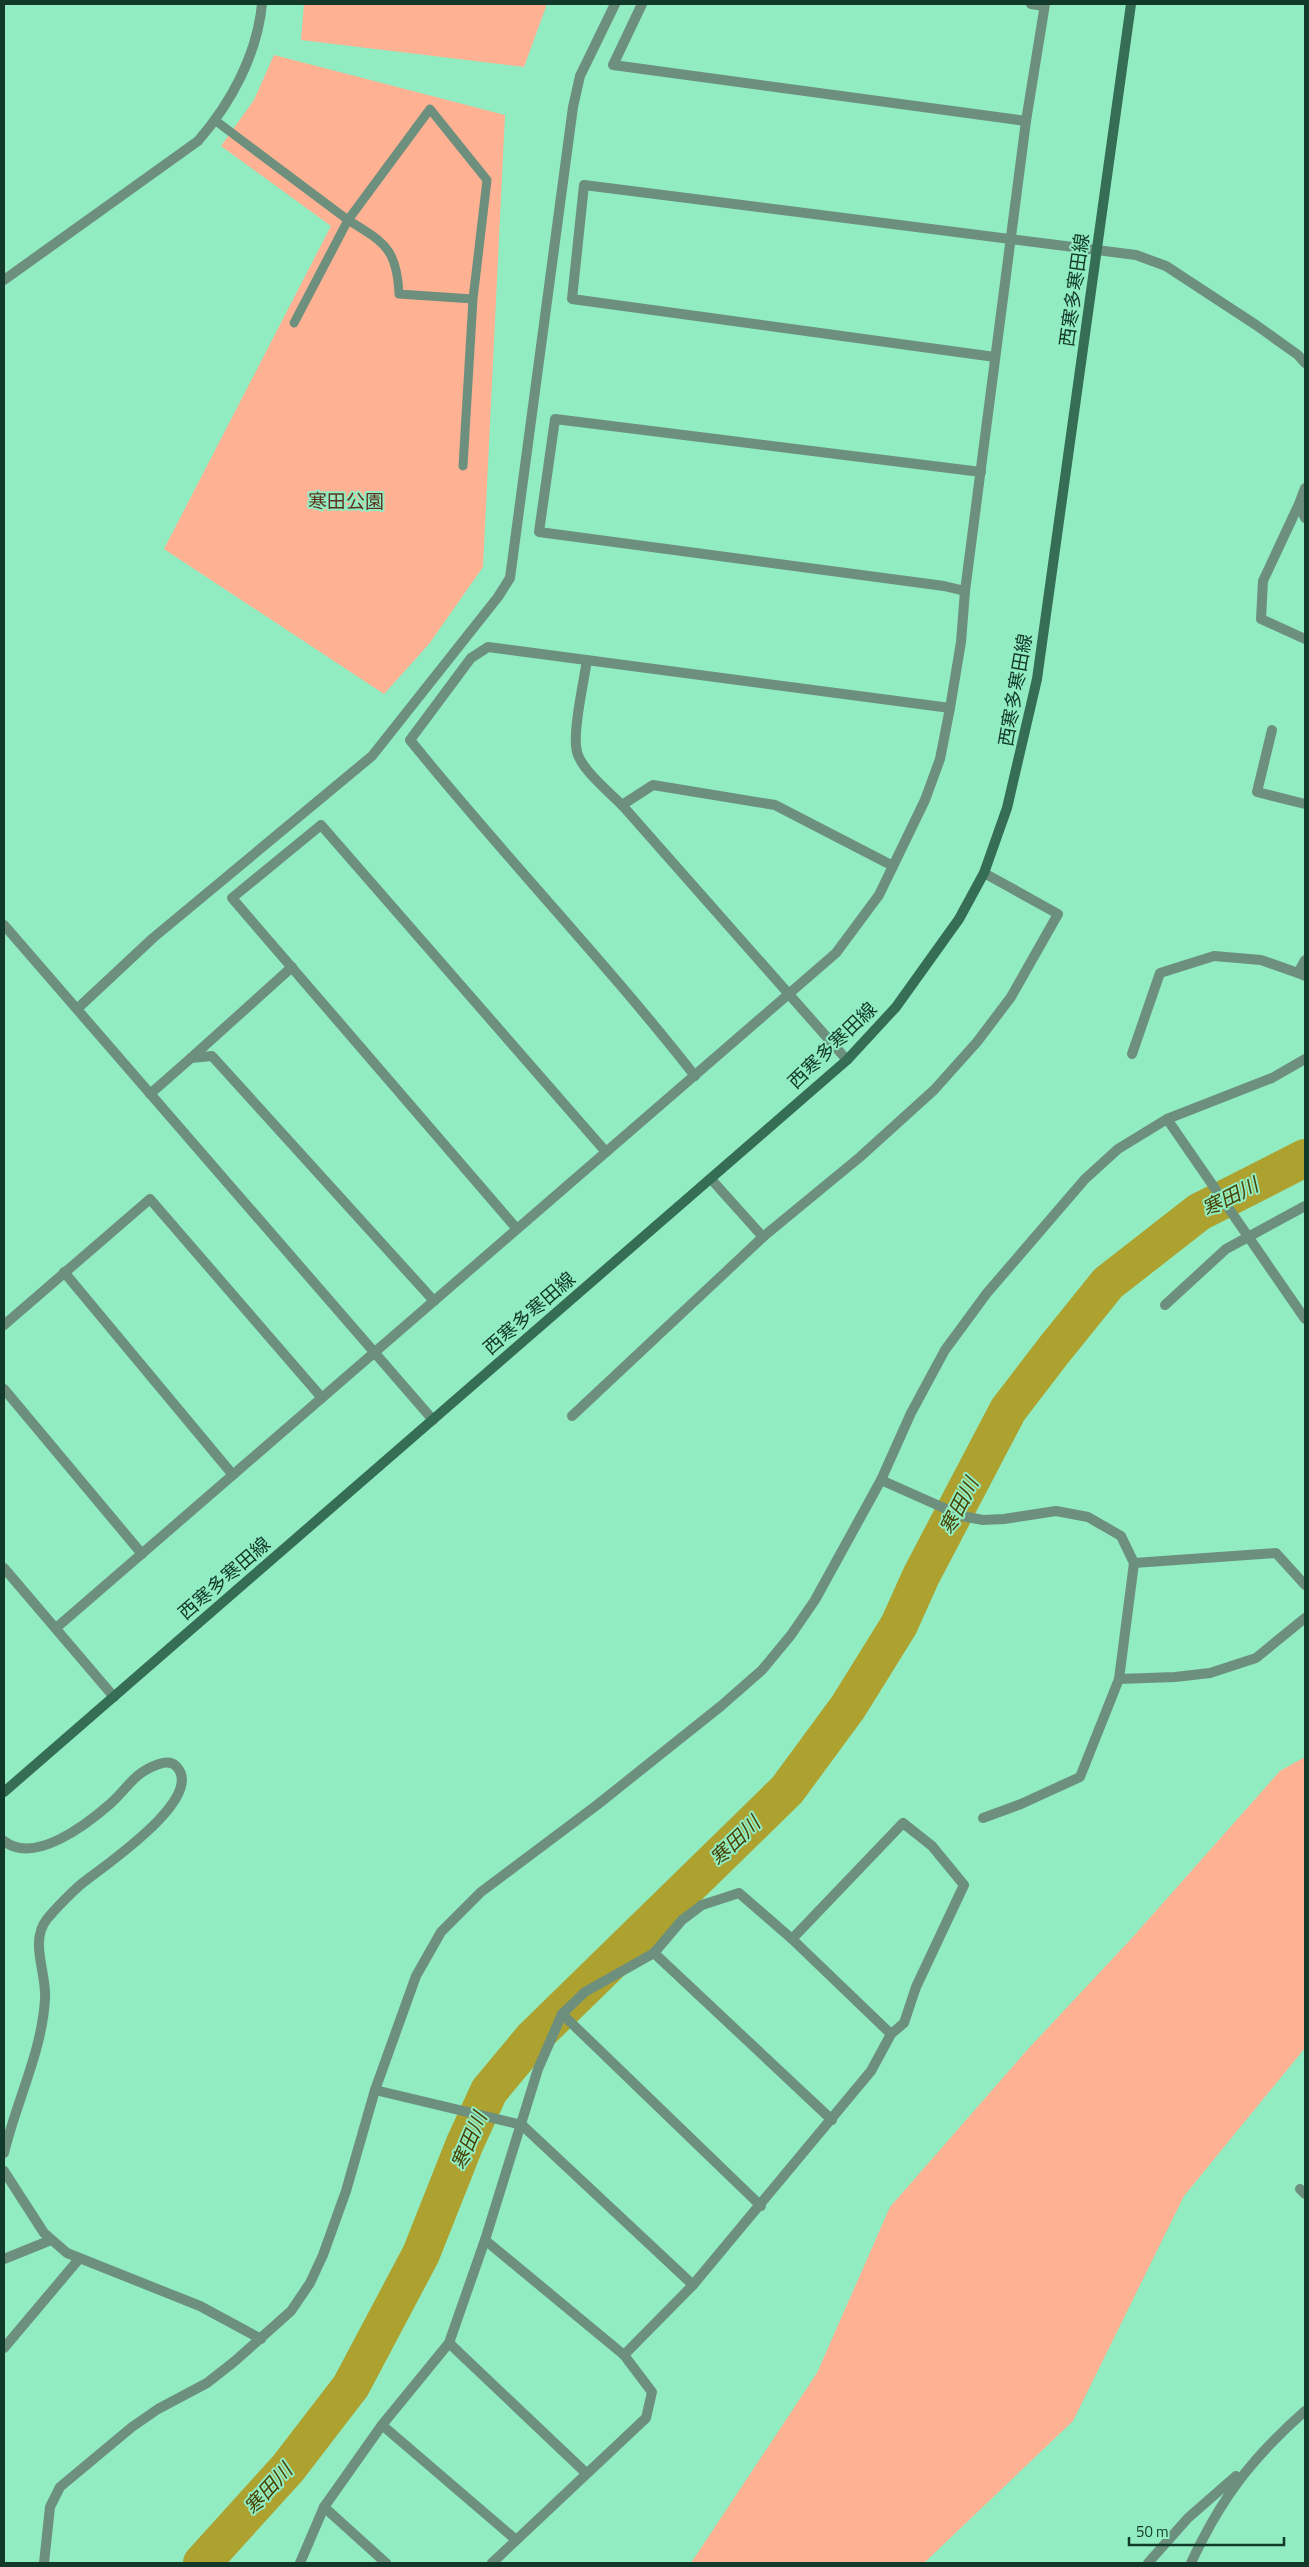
<svg xmlns="http://www.w3.org/2000/svg" width="1309" height="2567" font-family="'Titillium Web','Noto Sans JP',sans-serif">
  <rect width="100%" height="100%" fill="#91ecc2"/>
  <!-- green -->
  <g fill="#feb293">
    <path d="M304,4H547L524,67L301,40Z"/>
    <path d="M274,55L505,115L483,567L429,644L384,694L164,549L331,226L221,146L254,100Z"/>
    <path d="M1305,1757V2048L1184,2196L1073,2421L924,2563H691L817,2373L890,2207L1029,2048L1131,1939L1280,1771Z"/>
  </g>
  <g fill="none" stroke-linecap="round" stroke-linejoin="round">
    <!-- river -->
    <path stroke="#ada12f" stroke-width="38" d="M202,2563L288,2468L351,2386L421,2254L465,2143L489,2091L533,2038L787,1790L848,1707L899,1625L921,1576L1008,1410L1054,1350L1108,1283L1199,1212L1305,1158"/>
    <!-- service -->
    <g stroke="#6d907e" stroke-width="9">
      <path d="M216,121L348,220L294,323"/>
      <path d="M463,466L473,299L399,294C397,249 385,243 348,220L430,109L487,180L473,299"/>
    </g>
    <!-- minor -->
    <g stroke="#6d907e" stroke-width="10">
      <path d="M642,4L613,65L1026,121"/>
      <path d="M1031,4L1044,6"/>
      <path d="M995,357L572,299L584,185L1136,255L1166,266L1256,325L1298,355L1305,363"/>
      <path d="M1305,488L1299,504L1305,518"/>
      <path d="M1299,504L1263,581L1261,619L1305,639"/>
      <path d="M965,591L944,586L539,532L555,419L981,472"/>
      <path d="M587,660C584,681 572,733 577,752C581,769 610,793 622,805L847,1060"/>
      <path d="M1272,730L1257,792L1305,804"/>
      <path d="M622,805L653,785L775,805L893,866"/>
      <path d="M1305,960L1298,973L1305,976"/>
      <path d="M77,1009L153,938L372,756L498,597L510,578L573,107L580,76L615,4"/>
      <path d="M1132,1054L1160,973L1214,956L1261,960L1298,973"/>
      <path d="M191,1058L292,967"/>
      <path d="M695,1076C604,960 502,854 410,740L471,658L488,647L950,708"/>
      <path d="M150,1094L191,1058L212,1056L434,1301"/>
      <path d="M1167,1119L1305,1319"/>
      <path d="M711,1179L763,1237"/>
      <path d="M517,1229L232,898L321,825L606,1152"/>
      <path d="M64,1272L233,1475"/>
      <path d="M1165,1305L1226,1249L1305,1206"/>
      <path d="M4,1325L150,1199L322,1398"/>
      <path d="M4,1389L142,1554"/>
      <path d="M572,1416L763,1237L860,1157L934,1090L977,1042L1011,997L1058,914L984,873"/>
      <path d="M881,1480L962,1516L983,1520L1004,1519L1056,1511L1088,1517L1121,1536L1134,1563L1119,1679L1080,1777L1021,1804L983,1818"/>
      <path d="M1134,1563L1276,1553L1305,1585"/>
      <path d="M4,1568L114,1697"/>
      <path d="M56,1628L836,953L879,895L925,800L940,759L950,708L961,642L965,591L1026,121L1045,4"/>
      <path d="M1119,1679L1175,1677L1210,1673L1256,1658L1305,1618"/>
      <path d="M4,1841C34,1865 86,1825 110,1804C129,1787 133,1773 159,1764C165,1762 171,1761 176,1766C208,1798 99,1869 79,1886C68,1896 57,1907 47,1919C29,1942 47,1973 45,1999C42,2052 16,2102 4,2153"/>
      <path d="M654,1953L832,2120"/>
      <path d="M562,2014L761,2206"/>
      <path d="M375,2090L522,2125L693,2285"/>
      <path d="M4,2171L44,2233L67,2253L200,2306L261,2339"/>
      <path d="M1300,2189L1305,2194"/>
      <path d="M485,2240L624,2355"/>
      <path d="M4,2259L51,2240"/>
      <path d="M449,2343L586,2473"/>
      <path d="M4,2348L79,2259"/>
      <path d="M382,2425L515,2539"/>
      <path d="M324,2507L386,2563"/>
      <path d="M44,2563L50,2507L60,2487L132,2427L158,2409L207,2383L235,2361L291,2311L310,2283L323,2255L346,2191L375,2090L416,1976L441,1932L481,1892L597,1805L721,1706L762,1670L791,1635L815,1600L881,1480L911,1413L945,1350L987,1293L1085,1179L1118,1149L1167,1119L1272,1078L1305,1059"/>
      <path d="M300,2563L324,2507L382,2425L449,2343L485,2240L538,2069L562,2014L585,1992L654,1953L682,1920L702,1905L739,1893L792,1939L891,2034"/>
      <path d="M492,2563L646,2418L652,2392L624,2355L693,2285L871,2071L891,2034L904,2023L916,1987L964,1885L932,1846L903,1823L792,1939"/>
      <path d="M1148,2563L1188,2518L1236,2476"/>
      <path d="M1191,2563C1221,2498 1252,2458 1305,2411"/>
    </g>
    <!-- tertiary -->
    <g stroke="#6d907e" stroke-width="10">
      <path d="M4,280L198,141C231,103 257,55 262,4"/>
      <path d="M4,925L433,1420"/>
    </g>
    <!-- secondary -->
    <path stroke="#366e55" stroke-width="10" d="M4,1792L847,1060L896,1007L959,919L984,873L1007,808L1037,679L1131,4"/>
  </g>
  <g text-anchor="middle" stroke-width="4" stroke-linejoin="round" paint-order="stroke">
    <!-- street labels -->
    <g font-size="19" fill="#123929" stroke="#91ecc2">
      <text transform="translate(1074 290) rotate(-82)" y="7">西寒多寒田線</text>
      <text transform="translate(1015 690) rotate(-80)" y="7">西寒多寒田線</text>
      <text transform="translate(832 1045) rotate(-44)" y="7">西寒多寒田線</text>
      <text transform="translate(529 1313) rotate(-41)" y="7">西寒多寒田線</text>
      <text transform="translate(224 1578) rotate(-41)" y="7">西寒多寒田線</text>
    </g>
    <!-- park labels -->
    <g font-size="19" fill="#61301c" stroke="#91ecc2">
      <text x="346" y="508">寒田公園</text>
    </g>
    <!-- water labels -->
    <g font-size="20" font-style="italic" fill="#484202" stroke="#91ecc2">
      <text transform="translate(1230 1197) rotate(-27)" y="7">寒田川</text>
      <text transform="translate(959 1506) rotate(-63)" y="7">寒田川</text>
      <text transform="translate(735 1841) rotate(-44)" y="7">寒田川</text>
      <text transform="translate(469 2141) rotate(-67)" y="7">寒田川</text>
      <text transform="translate(268 2489) rotate(-48)" y="7">寒田川</text>
    </g>
  </g>
  <!-- border -->
  <rect width="1309" height="2567" fill="none" stroke="#123929" stroke-width="10"/>
  <!-- scale -->
  <path d="M1129 2537v8h155v-8" fill="none" stroke="#123929" stroke-width="2.5"/>
  <text x="1136" y="2537" font-size="15" fill="#123929" stroke="#91ecc2" stroke-width="4" paint-order="stroke">50 m</text>
</svg>
